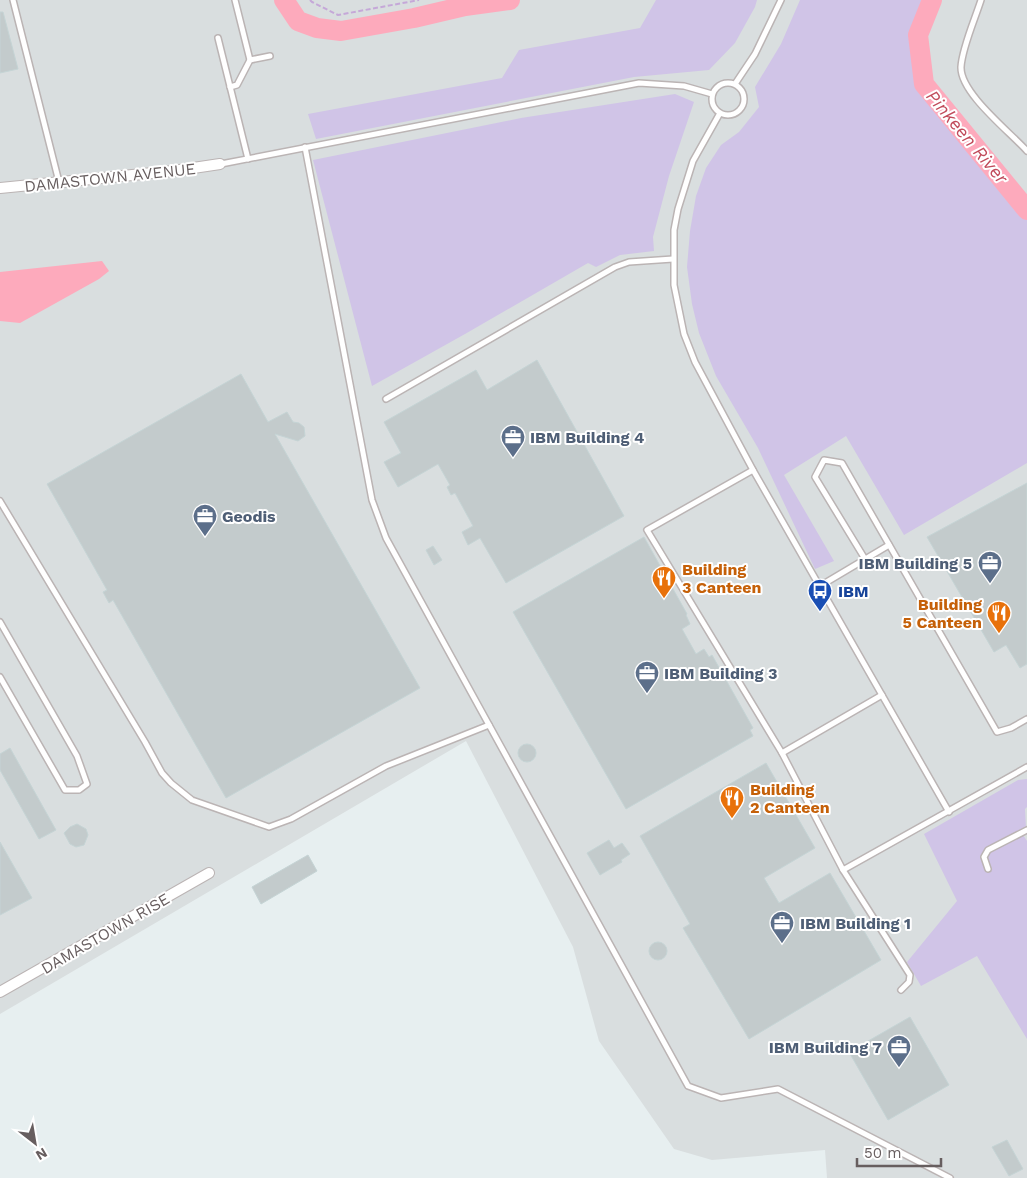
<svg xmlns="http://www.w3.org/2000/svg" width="1027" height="1178" font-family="'Work Sans',sans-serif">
  <rect width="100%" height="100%" fill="#e7eff0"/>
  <!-- industrial -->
  <path fill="#d9dedf" d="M0,0H1027V1178H827L825,1150L712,1160L674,1149L599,1041L573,947L466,741L0,1014Z"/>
  <!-- green -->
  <g fill="#d0c4e7">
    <path d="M656,0H757L755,7L735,43L709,70L634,77L316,139L308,114L502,78L519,50L640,28Z"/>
    <path d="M800,0H932L918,35L924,84L1027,210V463L904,535L846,436L784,475L834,561L815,569L758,448L716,376L699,333L692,304L687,267L690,231L696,196L706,168L721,145L739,132L759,107L755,87L781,44Z"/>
    <path d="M675,94L694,102L669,176L653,237L654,251L620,255L596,267L588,263L465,334L372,386L313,160L521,118Z"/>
    <path d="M1027,779V807L1025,809L1026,829L1023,835L1027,841V1039L977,956L921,986L907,962L957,901L924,834L1018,780Z"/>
  </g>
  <!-- water -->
  <path fill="#fdaabc" d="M102,261L109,271L99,279L20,323L0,321V272Z"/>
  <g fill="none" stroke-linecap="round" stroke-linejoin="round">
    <!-- river -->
    <g stroke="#fdaabc" stroke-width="20">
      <path d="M284,0L298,21L317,28L341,31L414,18L465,6L510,0"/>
      <path d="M932,0L918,35L924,84L1027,210"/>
    </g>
  </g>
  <!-- building -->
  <g fill="#c3cbcc" stroke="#c5d4d5">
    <path d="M0,12H3L18,69L0,73Z"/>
    <path d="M537,360L624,516L506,583L480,538L468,545L462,532L473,526L455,493L451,495L447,487L450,485L438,464L398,487L384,462L401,453L384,422L476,370L487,390Z"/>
    <path d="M241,374L268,422L287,412L293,422L299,423L304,427L305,436L298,441L275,434L420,688L226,798L113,600L109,603L103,592L107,590L47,484Z"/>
    <path d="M1027,483V664L1020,668L1006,645L994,652L927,537Z"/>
    <path d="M644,537L687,614L686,615L690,624L682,629L696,654L704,649L709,657L712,655L753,728L750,730L753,736L626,809L513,612Z"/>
    <path d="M433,546L442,560L434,565L426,550Z"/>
    <circle cx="527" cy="753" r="9"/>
    <path d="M10,748L56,830L39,839L0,770V754Z"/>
    <path d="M766,763L815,848L764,878L779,903L830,873L881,960L749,1039L683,928L690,924L640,836Z"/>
    <path d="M77,824L86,829L88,835L84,845L76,847L70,844L64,833L70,827Z"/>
    <path d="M609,840L614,848L622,843L630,854L621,860L622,862L600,875L587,853Z"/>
    <path d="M0,842L32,898L0,915Z"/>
    <path d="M308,855L317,871L261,904L252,887Z"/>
    <circle cx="658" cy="951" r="9"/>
    <path d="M910,1017L949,1085L888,1120L849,1052Z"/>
    <path d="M1007,1140L1023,1169L1009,1176L992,1147Z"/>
  </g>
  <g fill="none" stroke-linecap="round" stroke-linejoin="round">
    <defs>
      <g id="service">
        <path d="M13,0L59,182"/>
        <path d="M235,0L250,60"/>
        <path d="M981,0C975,19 962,48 961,67C960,93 1010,132 1027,151"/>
        <path d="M218,38L248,159"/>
        <circle cx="728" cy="99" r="16"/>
        <path d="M735,84L755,54L781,0"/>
        <path d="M230,87L237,85L250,60L270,56"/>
        <path d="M720,113L693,161L678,209L674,230V285L684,334L695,362L753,470L949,812"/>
        <path d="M305,147L372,500L386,538L688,1086L721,1098L778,1089L950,1178"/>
        <path d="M221,164L639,83L684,86L712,94"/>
        <path d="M386,399L615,267L629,262L673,259"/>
        <path d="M753,470L647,530L782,753L843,870L910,975L909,982L901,990"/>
        <path d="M0,501L145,742L162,773L171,783L192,800L269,827L291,819L386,766L489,725"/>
        <path d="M865,559L815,477L824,460L842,463L997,732L1011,728L1027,719"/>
        <path d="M820,586L889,545"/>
        <path d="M0,622L77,756L87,784L79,790H65L0,677"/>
        <path d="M782,753L882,695"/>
        <path d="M988,869L984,857L988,850L1027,830"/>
        <path d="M843,870L1027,767"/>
      </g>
      <g id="minor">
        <path d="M0,188L173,171L220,164"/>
        <path d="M0,992L209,873"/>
      </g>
    </defs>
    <!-- service casing -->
    <use href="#service" stroke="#bbb4b4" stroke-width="8"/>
    <!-- minor casing -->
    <use href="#minor" stroke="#bbb4b4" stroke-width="12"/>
    <!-- path -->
    <path stroke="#c5a8d8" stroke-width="2" stroke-dasharray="5 2.5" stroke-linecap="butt" d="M310,0L312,2L338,15L419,0"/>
    <!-- service -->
    <use href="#service" stroke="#fff" stroke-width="5"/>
    <!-- minor -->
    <use href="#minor" stroke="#fff" stroke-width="10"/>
  </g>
  <!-- icons -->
  <defs>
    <symbol id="office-pin" viewBox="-11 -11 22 30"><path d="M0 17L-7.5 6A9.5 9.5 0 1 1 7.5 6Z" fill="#5c6f8a" stroke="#fff"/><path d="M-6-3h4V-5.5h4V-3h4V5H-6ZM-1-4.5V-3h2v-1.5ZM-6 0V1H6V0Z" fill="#fff"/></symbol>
    <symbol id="restaurant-pin" viewBox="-11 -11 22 30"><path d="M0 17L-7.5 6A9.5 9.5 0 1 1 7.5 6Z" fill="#e8710a" stroke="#fff"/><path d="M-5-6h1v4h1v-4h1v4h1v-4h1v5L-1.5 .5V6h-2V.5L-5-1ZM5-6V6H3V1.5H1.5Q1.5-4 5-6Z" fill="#fff"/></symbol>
    <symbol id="bus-pin" viewBox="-11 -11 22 30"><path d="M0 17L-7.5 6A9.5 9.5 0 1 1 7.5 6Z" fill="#1a4fb4" stroke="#fff"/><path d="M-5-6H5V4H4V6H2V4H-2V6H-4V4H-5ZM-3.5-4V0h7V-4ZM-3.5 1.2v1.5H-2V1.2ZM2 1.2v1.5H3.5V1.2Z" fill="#fff"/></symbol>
  </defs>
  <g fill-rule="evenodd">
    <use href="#office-pin" x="499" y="423" width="28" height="38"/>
    <use href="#office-pin" x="191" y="502" width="28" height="38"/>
    <use href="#office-pin" x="976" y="549" width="28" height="38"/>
    <use href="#restaurant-pin" x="650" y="564" width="28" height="38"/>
    <use href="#bus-pin" x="806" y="577" width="28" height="38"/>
    <use href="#restaurant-pin" x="985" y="599" width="28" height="38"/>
    <use href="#office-pin" x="633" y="659" width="28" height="38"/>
    <use href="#restaurant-pin" x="718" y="784" width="28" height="38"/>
    <use href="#office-pin" x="768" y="909" width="28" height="38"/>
    <use href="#office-pin" x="885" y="1033" width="28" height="38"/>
  </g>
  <g text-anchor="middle" stroke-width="4" stroke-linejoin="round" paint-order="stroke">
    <!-- street labels -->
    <g font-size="16" fill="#675e5f" stroke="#fff">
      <text transform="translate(110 177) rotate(-6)" y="6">DAMASTOWN AVENUE</text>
      <text transform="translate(105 933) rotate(-30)" y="6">DAMASTOWN RISE</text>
    </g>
    <!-- service labels -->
    <g font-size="16" font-weight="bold" fill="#4e5e75" stroke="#fff" text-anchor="start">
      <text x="530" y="443">IBM Building 4</text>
      <text x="222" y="522">Geodis</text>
      <text x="972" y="569" text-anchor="end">IBM Building 5</text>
      <text x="664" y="679">IBM Building 3</text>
      <text x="800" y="929">IBM Building 1</text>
      <text x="882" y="1053" text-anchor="end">IBM Building 7</text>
    </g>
    <!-- food labels -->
    <g font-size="16" font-weight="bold" fill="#c56008" stroke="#fff" text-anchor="start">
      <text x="682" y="575">Building<tspan x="682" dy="18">3 Canteen</tspan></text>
      <text x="982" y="610" text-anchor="end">Building<tspan x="982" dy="18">5 Canteen</tspan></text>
      <text x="750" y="795">Building<tspan x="750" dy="18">2 Canteen</tspan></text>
    </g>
    <!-- transit labels -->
    <g font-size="16" font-weight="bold" fill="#164399" stroke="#fff" text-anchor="start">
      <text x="838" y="597">IBM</text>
    </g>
    <!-- water labels -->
    <g font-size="18" font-style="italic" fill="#c14b5b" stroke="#fff">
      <text transform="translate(967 137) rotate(50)" y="6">Pinkeen River</text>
    </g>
  </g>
  <!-- north arrow -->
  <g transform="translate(35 1143) rotate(149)" stroke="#ffffff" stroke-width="4" paint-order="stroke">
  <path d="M0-4L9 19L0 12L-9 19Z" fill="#675e5f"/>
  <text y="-8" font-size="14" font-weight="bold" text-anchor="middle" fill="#675e5f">N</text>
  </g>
  <!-- scale -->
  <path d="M857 1158v8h84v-8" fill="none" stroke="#675e5f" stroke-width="2.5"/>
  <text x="864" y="1158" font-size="15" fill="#675e5f" stroke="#ffffff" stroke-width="4" paint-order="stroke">50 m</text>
</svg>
